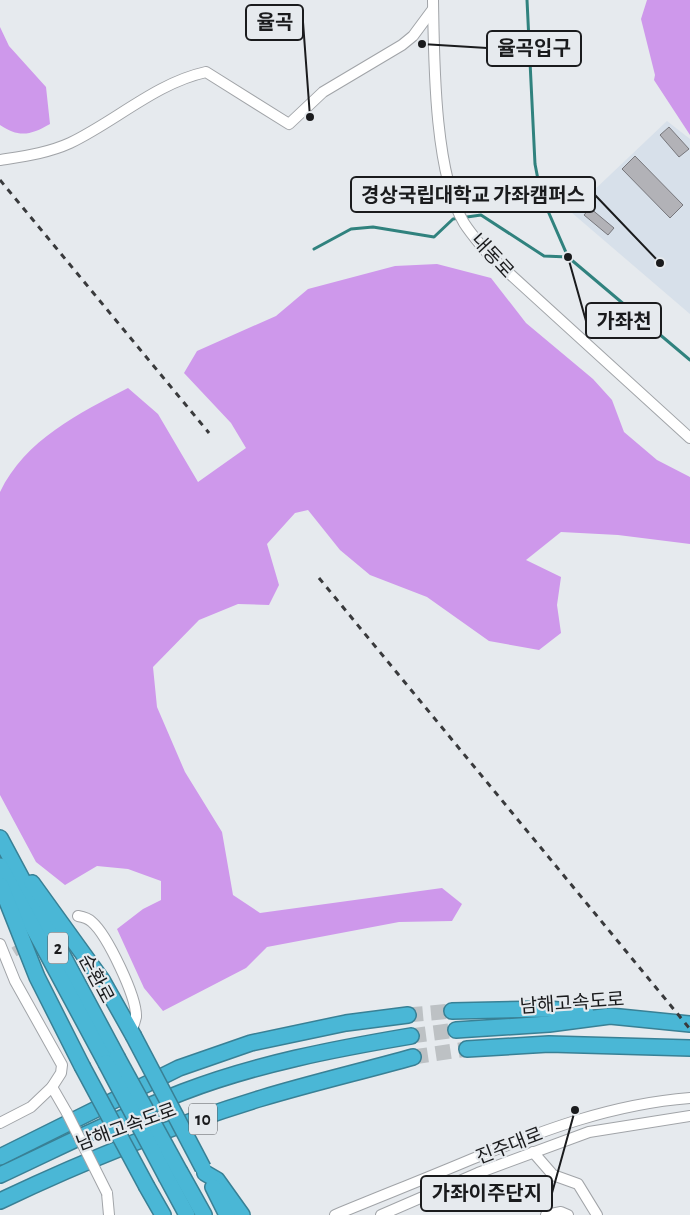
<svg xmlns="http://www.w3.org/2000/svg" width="690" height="1215" font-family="'Alegreya Sans','Noto Sans KR',sans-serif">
  <rect width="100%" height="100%" fill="#e6eaee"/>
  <!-- built -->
  <path fill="#d7e0ea" d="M667,121L690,139V314L571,212Z"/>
  <!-- forest -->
  <g fill="#ce98eb">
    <path d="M647,0H690V135L654,80L655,75L641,19Z"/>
    <path d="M0,27L9,46L46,87L50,124C31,135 19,138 0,125Z"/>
    <path d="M437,264L491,278L526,323L593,379L612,400L624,432L657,460L690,477V544L618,535L561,532L526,560L561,577L557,605L561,633L539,650L489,641L427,597L370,575L340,550L308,510L295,513L267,544L279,585L269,605L238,604L199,620L153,667L157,707L185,772L222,832L233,895L260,913L442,888L462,904L452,921L399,922L267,947L246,968L163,1011L144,988L117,929L143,909L161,900V881L128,869L97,866L65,885L36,862L0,795V492C25,440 79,413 128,388L158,414L198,482L246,448L231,423L184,373L197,351L276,316L308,289L395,266Z"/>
  </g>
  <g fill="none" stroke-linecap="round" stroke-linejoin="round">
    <!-- stream -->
    <g stroke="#30827e" stroke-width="3">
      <path d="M527,0L535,164L541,195L568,257L690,360"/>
      <path d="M314,249L351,229L373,227L434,237L453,219L481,215L544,256L568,257"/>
    </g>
  </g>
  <!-- building -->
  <g fill="#b2b2b7" stroke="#76767b">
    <path d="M669,127L689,149L679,157L660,135Z"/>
    <path d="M635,156L683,205L670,218L622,169Z"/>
    <path d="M590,208L614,228L608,235L584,215Z"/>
  </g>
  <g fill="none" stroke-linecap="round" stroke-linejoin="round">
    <!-- minor-tunnel -->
    <path stroke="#bdc1c4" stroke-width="10" stroke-dasharray="10 5" stroke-linecap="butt" d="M14,952L29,943"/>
    <!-- highway-tunnel -->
    <g stroke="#bdc1c4" stroke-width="15" stroke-dasharray="15 8" stroke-linecap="butt">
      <path d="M408,1015L452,1011"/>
      <path d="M411,1036L456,1030"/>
      <path d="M413,1057L467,1049"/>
    </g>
    <defs>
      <g id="minor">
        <path d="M433,0C434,59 434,173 464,223C471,234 480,244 488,254L690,438"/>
        <path d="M0,160C25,156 48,153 70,143C116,121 156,83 206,72L289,124L323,92L402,45L413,36L433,9"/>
        <path d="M78,916C84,917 88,918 92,922C107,935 137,997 136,1017C135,1022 133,1027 131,1031"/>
        <path d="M0,944L15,981L62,1065L61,1073L52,1087L67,1113"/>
        <path d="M0,1123L31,1107L52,1087"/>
        <path d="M533,1152L553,1175L578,1184L597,1215"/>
        <path d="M107,1193L109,1215"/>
        <path d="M335,1215C381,1196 427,1178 472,1159C544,1130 612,1104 690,1098"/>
        <path d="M381,1215L478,1173L589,1132L690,1116"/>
        <path d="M546,1215L561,1212L568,1215"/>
      </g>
      <g id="highway">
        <path d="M0,838L117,1057"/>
        <path d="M0,866L106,1063"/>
        <path d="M32,883L102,980L133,1035"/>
        <path d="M1,886L37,977L82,1066"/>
        <path d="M452,1011L549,1009L586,1013"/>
        <path d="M456,1030L549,1024L610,1016L690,1024"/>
        <path d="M467,1049L549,1044L690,1048"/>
        <path d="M0,1157L179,1068L251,1043L346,1023L408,1015"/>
        <path d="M180,1172L204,1215"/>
        <path d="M205,1173L217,1180L242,1215"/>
        <path d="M0,1175C60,1147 121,1116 183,1092C256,1064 334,1049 411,1036"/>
        <path d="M167,1178L187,1215"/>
        <path d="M147,1187L163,1215"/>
        <path d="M213,1187L227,1215"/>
        <path d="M0,1201C84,1161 173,1125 262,1098C312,1083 363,1071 413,1057"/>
      </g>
    </defs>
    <!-- minor casing -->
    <use href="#minor" stroke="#a1a4a8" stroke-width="12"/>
    <!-- highway casing -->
    <use href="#highway" stroke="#398095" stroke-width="18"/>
    <!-- minor -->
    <use href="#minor" stroke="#fff" stroke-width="10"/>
    <!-- highway -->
    <use href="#highway" stroke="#4ab7d6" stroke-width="15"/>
    <!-- rail -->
    <g stroke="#393a3c" stroke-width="3" stroke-dasharray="6 6" stroke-linecap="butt">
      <path d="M0,180L209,433"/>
      <path d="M319,578L690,1029"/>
    </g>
    <defs>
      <path id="minor-bridge" d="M67,1113L107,1193"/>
      <g id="highway-bridge">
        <path d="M133,1035L203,1168"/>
        <path d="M117,1057L180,1172"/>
        <path d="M106,1063L167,1178"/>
        <path d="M82,1066L147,1187"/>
      </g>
    </defs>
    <!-- minor-bridge casing -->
    <use href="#minor-bridge" stroke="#a1a4a8" stroke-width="12" stroke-linecap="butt"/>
    <!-- highway-bridge casing -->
    <use href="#highway-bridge" stroke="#398095" stroke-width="18" stroke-linecap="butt"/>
    <!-- minor-bridge -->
    <use href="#minor-bridge" stroke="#fff" stroke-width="10"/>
    <!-- highway-bridge -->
    <use href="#highway-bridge" stroke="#4ab7d6" stroke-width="15"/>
  </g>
  <g text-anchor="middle" stroke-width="4.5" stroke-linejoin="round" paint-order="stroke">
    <!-- shield labels -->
    <g fill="#e6eaee" stroke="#57595c" stroke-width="1">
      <rect x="48" y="932.5" width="20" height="31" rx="4"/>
      <rect x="189" y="1103.5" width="28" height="31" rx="4"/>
    </g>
    <g font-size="18" font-weight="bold" fill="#1a1b1d">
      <text x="58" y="954">2</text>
      <text x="203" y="1125">10</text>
    </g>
    <!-- street labels -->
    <g font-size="19" fill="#1a1b1d" stroke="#e6eaee">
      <text transform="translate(493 255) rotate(47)" y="7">내동로</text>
      <text transform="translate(97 978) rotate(62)" y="7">순환로</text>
      <text transform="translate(572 1002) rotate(-4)" y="7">남해고속도로</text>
      <text transform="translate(126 1126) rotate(-20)" y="7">남해고속도로</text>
      <text transform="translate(509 1145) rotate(-21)" y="7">진주대로</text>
    </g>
  </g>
  <!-- callouts -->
  <path fill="none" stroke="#1a1b1d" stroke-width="2" d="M310 117L303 22M422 44L487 48M660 263L595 195M568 257L586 321M575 1110L552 1193"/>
  <g fill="#1a1b1d" stroke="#e6eaee" stroke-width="2">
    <circle cx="310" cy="117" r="5"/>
    <circle cx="422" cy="44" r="5"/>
    <circle cx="660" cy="263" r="5"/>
    <circle cx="568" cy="257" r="5"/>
    <circle cx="575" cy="1110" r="5"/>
  </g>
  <g fill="#e6eaee" stroke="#1a1b1d" stroke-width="2">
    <rect x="246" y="5" width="57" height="35" rx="5"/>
    <rect x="487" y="31" width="94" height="35" rx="5"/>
    <rect x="351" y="177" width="244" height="35" rx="5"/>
    <rect x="586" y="303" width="75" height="35" rx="5"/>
    <rect x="421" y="1176" width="131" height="35" rx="5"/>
  </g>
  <g font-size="20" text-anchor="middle" font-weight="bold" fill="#1a1b1d">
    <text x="275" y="29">율곡</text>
    <text x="534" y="55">율곡입구</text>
    <text x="473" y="202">경상국립대학교 가좌캠퍼스</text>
    <text x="624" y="328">가좌천</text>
    <text x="487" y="1200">가좌이주단지</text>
  </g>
</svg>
